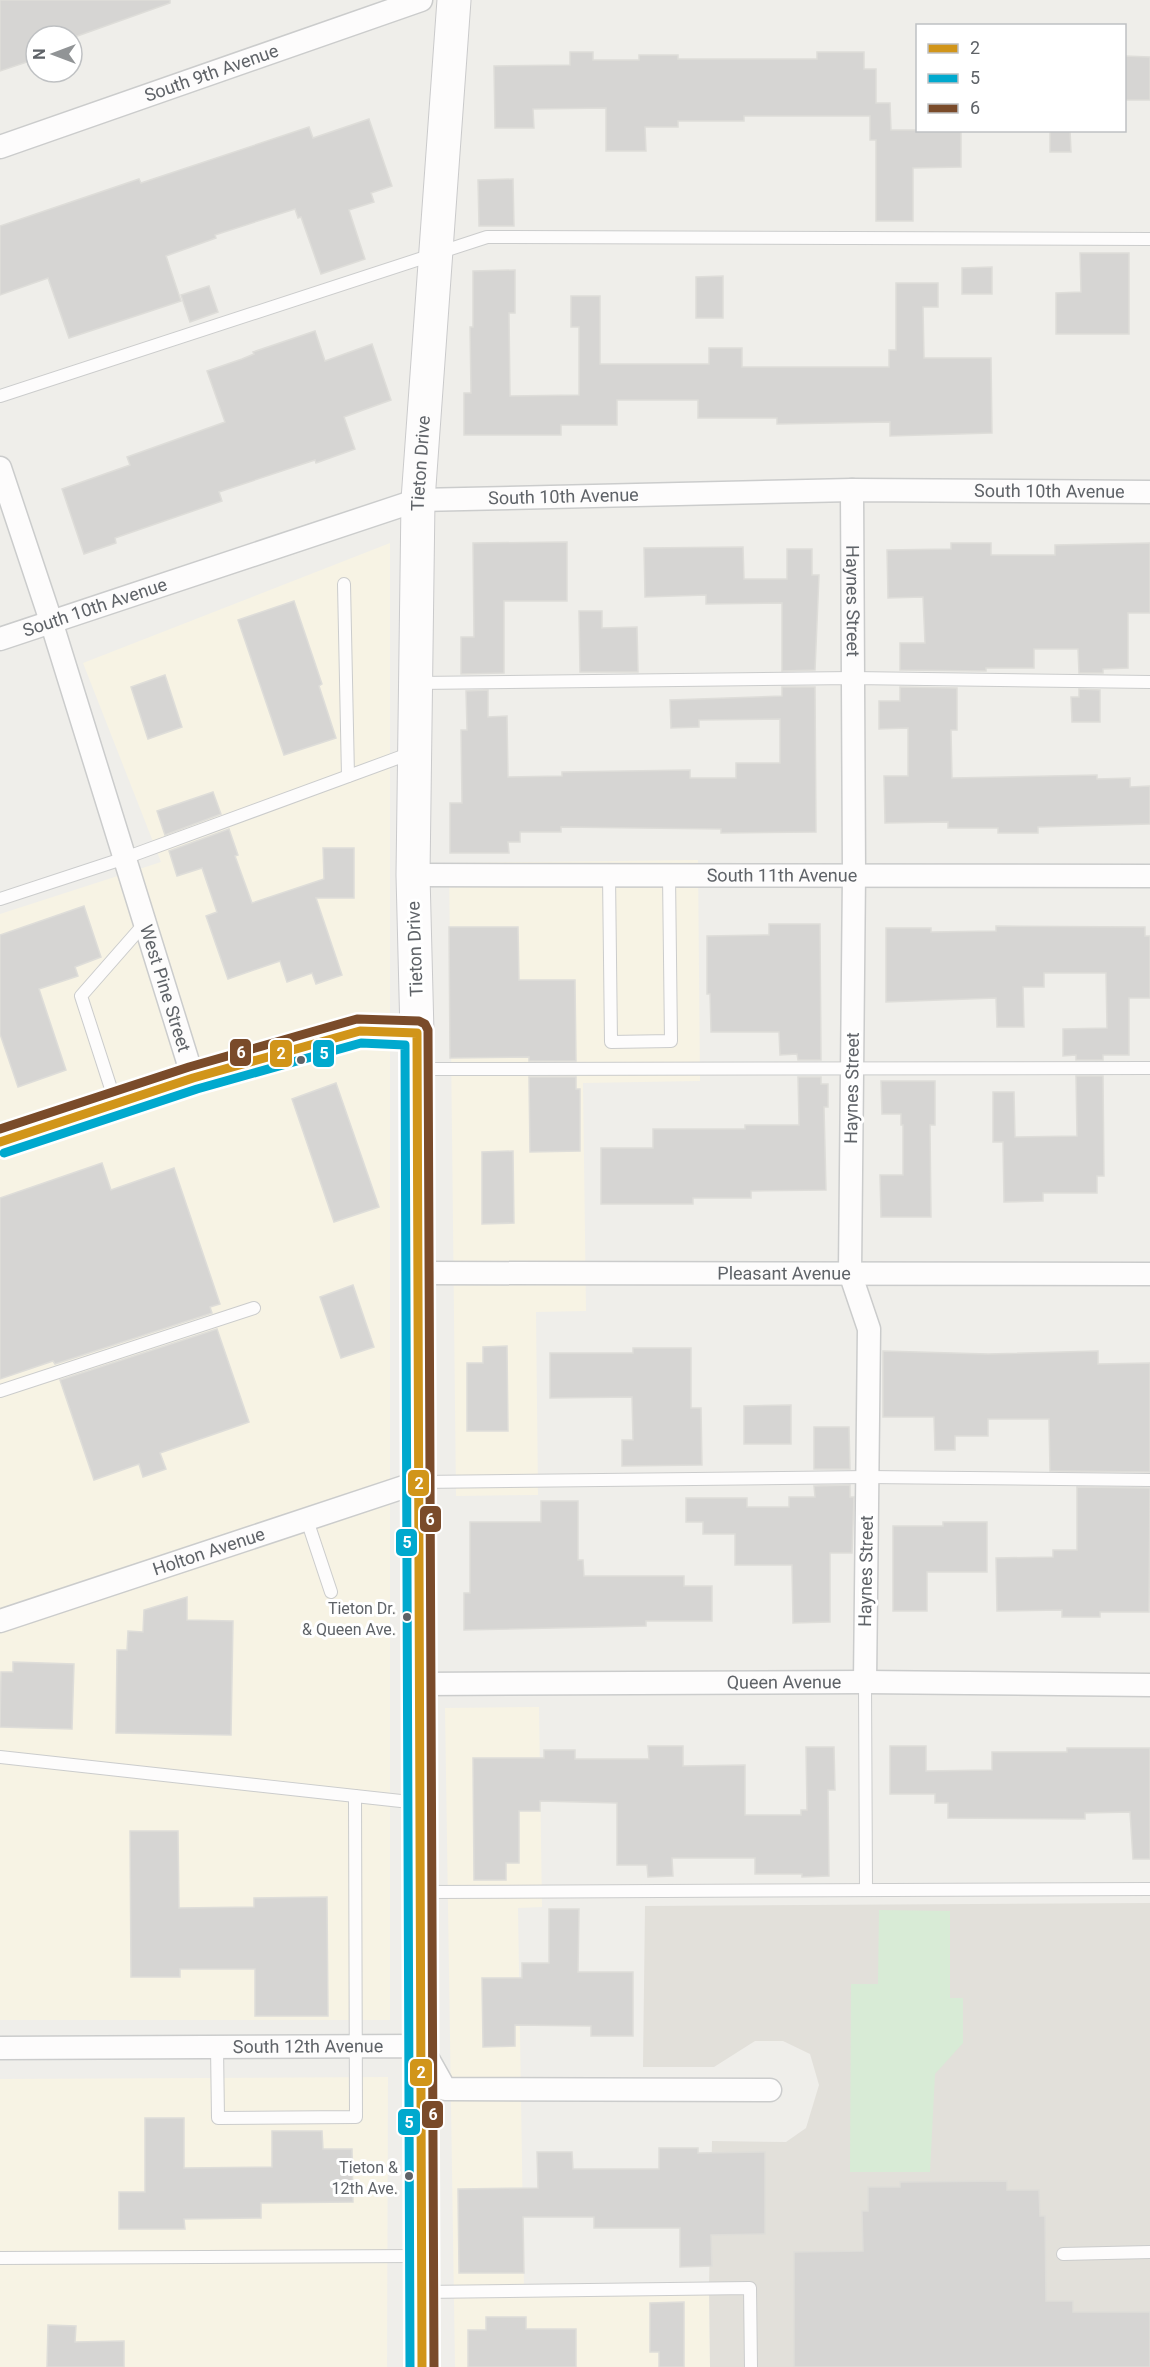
<svg xmlns="http://www.w3.org/2000/svg" width="1150" height="2367" font-family="Roboto,sans-serif">
  <rect width="100%" height="100%" fill="#efeeea"/>
  <!-- commercial -->
  <g fill="#f7f3e4">
    <path d="M390,543V2020H0V914L161,862L83,663Z"/>
    <path d="M698,860L700,1081L583,1083L586,1311L536,1312L538,1495L456,1496L449,863Z"/>
    <path d="M539,1707L542,1907L518,1908L524,2288L709,2286L710,2367H455L445,1708Z"/>
    <path d="M388,2077L387,2367H0V2079Z"/>
  </g>
  <!-- education -->
  <path fill="#e2e0da" d="M1150,1903V2367H710L709,2286L712,2141L786,2142L806,2128L819,2085L810,2054L783,2041H755L714,2067H643L645,1906Z"/>
  <!-- park -->
  <path fill="#d8ebd6" d="M879,1910L950,1911V1998H963V2043L935,2074L930,2172H850L851,1984H878Z"/>
  <!-- building -->
  <g fill="#d6d5d3" stroke="#deddd9" stroke-width="1.5">
    <path d="M0,0H170V3L72,38L36,36V59L0,71Z"/>
    <path d="M570,52H593V60H639V55H678V59H817V52H864V69H876V103H890L891,130H961V167L913,168V221H876V140H870V116H744V121H678V127H645L646,151H606V108L533,109L534,128H495L494,66L570,65Z"/>
    <path d="M1125,56L1150,57V100H1125Z"/>
    <path d="M369,119L392,186L371,193L374,202L349,210L365,259L321,274L301,217L298,218L295,209L215,235L216,238L166,256L181,301L69,338L48,278L0,295V226L139,179L141,183L309,127L313,138Z"/>
    <path d="M1050,130H1070L1071,152H1050Z"/>
    <path d="M513,179L514,226H479L478,180Z"/>
    <path d="M1080,253H1129V334H1056V293L1081,292Z"/>
    <path d="M992,267V294H962V268Z"/>
    <path d="M515,270V313H509L510,396L579,395V327H571V296H600V364H709V348H742V367H889V350H896V283H938V307H923L924,358H991L992,433L890,436V422L777,424V418H698V400H617V425H561V435H464V393H471L470,327H473V271Z"/>
    <path d="M723,276V318H696V277Z"/>
    <path d="M209,286L218,312L190,322L181,295Z"/>
    <path d="M315,331L325,361L372,344L391,400L344,417L355,449L316,463L315,460L219,492L222,501L115,538L116,543L84,554L62,489L130,465L127,457L225,422L207,371L242,359L254,354L253,352Z"/>
    <path d="M567,542V601H504V673L461,674V637H474L473,543Z"/>
    <path d="M951,543H991V555H1055V545L1150,543V613H1128V668L1103,669V673H1079L1078,649H1034V668H986V671L900,670V643H925L923,597L888,598L887,550L951,549Z"/>
    <path d="M743,547L744,579H787V549H812V575H819L815,670L782,671V603L706,604V595L645,597L644,548Z"/>
    <path d="M294,601L322,684L319,686L336,738L284,755L238,620Z"/>
    <path d="M579,611H602V628L637,627L638,672H580Z"/>
    <path d="M165,675L182,727L148,739L131,687Z"/>
    <path d="M782,687H815L816,832L721,833V829L561,827V832H520V842H508L509,853H450V803H462L461,730H467L466,691L488,690V717L507,716L508,777L562,776V772L690,770V778H736V763H780V719L699,720V727L671,728L670,700L782,696Z"/>
    <path d="M900,687L957,688V730H951L952,778L1097,775V779L1130,778V787L1150,786V824L1038,827V833H998V828H948V822L885,823L884,776H908V728L879,729V701H900Z"/>
    <path d="M1079,689L1100,690V722H1072L1071,697H1079Z"/>
    <path d="M213,792L221,814L165,835L157,811Z"/>
    <path d="M229,829L238,855L235,856L252,903L324,879L323,848H354V898H316L342,975L316,984L312,973L287,982L280,961L228,979L206,916L217,912L202,868L177,876L169,851Z"/>
    <path d="M84,906L101,957L75,967L78,976L39,989L66,1070L18,1087L0,1034V935Z"/>
    <path d="M769,924H820L821,1060H798L797,1054L780,1055L779,1032H711L710,994H707V936L769,935Z"/>
    <path d="M996,926L1145,927V936H1150V998H1129V1055H1103V1060H1076V1055L1063,1056V1029L1107,1028L1106,973H1044V987H1023L1024,1027H997L996,998L886,1002V928H931V932L996,931Z"/>
    <path d="M449,927H518L519,980H575L576,1061H529V1057L450,1058Z"/>
    <path d="M1076,1076H1103L1104,1176H1097V1193H1043V1201L1004,1202L1003,1142H993V1092H1014L1015,1137L1077,1136Z"/>
    <path d="M529,1077H576V1089H580V1151L530,1152Z"/>
    <path d="M798,1077H821V1084H828V1107H824L826,1190L751,1191V1198H693V1204H601V1148H653V1129H745V1125H799Z"/>
    <path d="M881,1081H935V1125H930L931,1217H881L880,1175H903V1125H901V1114H882Z"/>
    <path d="M336,1083L379,1207L334,1222L292,1099Z"/>
    <path d="M513,1151L514,1223L482,1224V1152Z"/>
    <path d="M102,1163L111,1190L174,1168L220,1304L210,1307L212,1313L55,1364L53,1361L0,1379V1198Z"/>
    <path d="M353,1285L374,1347L341,1358L320,1297Z"/>
    <path d="M217,1329L249,1422L160,1453L166,1469L143,1477L139,1464L94,1480L60,1380Z"/>
    <path d="M507,1346L508,1431H467V1363H483V1347Z"/>
    <path d="M633,1348H691V1408H701L702,1465L622,1466V1440H633L632,1397L550,1398V1353H633Z"/>
    <path d="M883,1351L988,1354L1098,1351V1364L1150,1363V1472L1050,1471L1049,1419H988V1436H955V1450H935L934,1417H883Z"/>
    <path d="M791,1405V1444H744V1406Z"/>
    <path d="M814,1427H849L850,1469H814Z"/>
    <path d="M850,1485V1497H854L852,1553H830V1622L793,1623L792,1565H735V1534H703V1522H686V1498H747V1507H789V1497H815L814,1486Z"/>
    <path d="M1077,1487L1150,1488L1149,1612H1100V1617H1062V1610L997,1611L996,1558L1053,1557V1550H1077Z"/>
    <path d="M541,1501H578V1560H583L584,1576H684V1586H712V1621H646V1626L464,1630V1593H470V1522H541Z"/>
    <path d="M943,1522H987V1572H927V1611H893V1526H943Z"/>
    <path d="M187,1597V1620L233,1621L231,1735L116,1733L117,1650H127L128,1631L143,1632L144,1610Z"/>
    <path d="M13,1662L74,1664L72,1729L0,1727L1,1672H13Z"/>
    <path d="M648,1746H683V1766L745,1765V1815H801V1810H807L806,1747H834L835,1790H828L829,1876L802,1877V1874H755V1858H672L673,1876L648,1877L647,1865H617V1803L540,1801V1811H519V1863H506V1880H474L473,1758H544V1750H575V1759H649Z"/>
    <path d="M890,1746H926V1771L992,1770V1752H1067V1748H1150V1859H1133L1130,1812L1085,1813V1819L948,1818V1803H935V1794H890Z"/>
    <path d="M130,1831H178L179,1908L254,1907V1898L327,1897L328,2016H255V1969H180V1977H131Z"/>
    <path d="M549,1909H579L578,1972H633V2036H591V2026L515,2025V2046L483,2047L482,1978H522V1963H549Z"/>
    <path d="M145,2118H184V2168L272,2167V2131H322L323,2149H352L353,2202L261,2203V2218L184,2219L185,2229H119V2192H145Z"/>
    <path d="M659,2148H698V2153L765,2152V2234L711,2235L712,2266L680,2267V2228H594V2217H523L524,2273H459L458,2189L538,2188L537,2152H572L573,2169H659Z"/>
    <path d="M1007,2181V2190H1039L1040,2216H1045L1046,2301H1073V2312H1150V2367H794V2252L863,2251L862,2211H868V2187H900V2182Z"/>
    <path d="M684,2302V2367H659V2352H650V2303Z"/>
    <path d="M486,2317H526V2329H576V2367H468V2330H486Z"/>
    <path d="M48,2325L76,2326L75,2342L124,2341V2367H47Z"/>
  </g>
  <g fill="none" stroke-linecap="round" stroke-linejoin="round">
    <defs>
      <g id="service">
        <path d="M0,396L487,237L1150,239"/>
        <path d="M344,584L348,776"/>
        <path d="M417,683L853,678L1150,682"/>
        <path d="M609,875L611,1042L671,1041L669,875"/>
        <path d="M0,899L125,858L414,752"/>
        <path d="M419,1069L1150,1068"/>
        <path d="M116,1104L81,996L145,923"/>
        <path d="M0,1391L254,1308"/>
        <path d="M419,1482L868,1477L1150,1480"/>
        <path d="M307,1520L331,1592"/>
        <path d="M865,1682L866,1889"/>
        <path d="M0,1757L419,1803"/>
        <path d="M421,1892L1150,1889"/>
        <path d="M217,2047L218,2118L356,2117L355,1796"/>
        <path d="M1063,2254L1150,2252"/>
        <path d="M0,2258L421,2256"/>
        <path d="M422,2292L750,2288L751,2367"/>
      </g>
      <g id="minor">
        <path id="s1" d="M0,147L421,0"/>
        <path id="s2" d="M0,468L51,621L193,1078"/>
        <path id="s3" d="M852,490L854,874L850,1273L869,1329L865,1682"/>
        <path id="s4" d="M0,639L418,500L852,490L1150,492"/>
        <path id="s5" d="M413,875L1150,876"/>
        <path d="M0,1142L193,1078L360,1031L417,1033"/>
        <path id="s6" d="M418,1273L1150,1274"/>
        <path id="s7" d="M0,1621L419,1482"/>
        <path id="s8" d="M420,1684L865,1682L1150,1685"/>
        <path id="s9" d="M0,2048L421,2046L445,2089L770,2090"/>
      </g>
      <g id="secondary">
        <path id="s10" d="M422,2367L417,1033L413,875L418,500L454,0"/>
      </g>
    </defs>
    <!-- service casing -->
    <use href="#service" stroke="#cbcccc" stroke-width="14"/>
    <!-- minor casing -->
    <use href="#minor" stroke="#cbcccc" stroke-width="25"/>
    <!-- secondary casing -->
    <use href="#secondary" stroke="#cacacb" stroke-width="35"/>
    <!-- service -->
    <use href="#service" stroke="#fdfcfc" stroke-width="12"/>
    <!-- minor -->
    <use href="#minor" stroke="#fdfcfc" stroke-width="22"/>
    <!-- secondary -->
    <use href="#secondary" stroke="#fdfcfc" stroke-width="33"/>
    <defs>
      <path id="bus-1" d="M0,1142L193,1078L360,1031L417,1033L422,2367"/>
      <path id="bus-2" d="M4,1153L197,1089L361,1043L405,1045L410,2367"/>
      <path id="bus-3" d="M0,1129L189,1067L357,1019L419,1021L425,1024L428,1030L434,2367"/>
    </defs>
    <!-- bus-1 casing -->
    <use href="#bus-1" stroke="#fff" stroke-width="14"/>
    <!-- bus-2 casing -->
    <use href="#bus-2" stroke="#fff" stroke-width="14"/>
    <!-- bus-3 casing -->
    <use href="#bus-3" stroke="#fff" stroke-width="14"/>
    <!-- bus-1 -->
    <use href="#bus-1" stroke="#d1951a" stroke-width="9"/>
    <!-- bus-2 -->
    <use href="#bus-2" stroke="#00a9ce" stroke-width="9"/>
    <!-- bus-3 -->
    <use href="#bus-3" stroke="#7a4b2a" stroke-width="9"/>
  </g>
  <!-- markers -->
  <g fill="#5f6368" stroke="#fff" stroke-width="2">
    <circle cx="301" cy="1060" r="5"/>
    <circle cx="407" cy="1617" r="5"/>
    <circle cx="409" cy="2176" r="5"/>
  </g>
  <g text-anchor="middle" stroke-width="6" stroke-linejoin="round" paint-order="stroke">
    <!-- bus labels -->
    <g font-size="16" fill="#5f6368" stroke="#fff" text-anchor="end">
      <text x="396" y="1614">Tieton Dr.<tspan x="396" dy="21">&amp; Queen Ave.</tspan></text>
      <text x="398" y="2173">Tieton &amp;<tspan x="398" dy="21">12th Ave.</tspan></text>
    </g>
    <!-- street labels -->
    <g font-size="18" fill="#5f6368" stroke="#fff">
      <text dy="6" stroke="none"><textPath href="#s1" startOffset="224">South 9th Avenue</textPath></text>
      <text dy="6" stroke="none"><textPath href="#s10" startOffset="1904">Tieton Drive</textPath></text>
      <text dy="6" stroke="none"><textPath href="#s4" startOffset="1072">South 10th Avenue</textPath></text>
      <text dy="6" stroke="none"><textPath href="#s4" startOffset="586">South 10th Avenue</textPath></text>
      <text dy="6" stroke="none"><textPath href="#s3" startOffset="111">Haynes Street</textPath></text>
      <text dy="6" stroke="none"><textPath href="#s4" startOffset="100">South 10th Avenue</textPath></text>
      <text dy="6" stroke="none"><textPath href="#s5" startOffset="369">South 11th Avenue</textPath></text>
      <text transform="translate(415 949) rotate(-92)" y="6">Tieton Drive</text>
      <text dy="6" stroke="none"><textPath href="#s2" startOffset="546">West Pine Street</textPath></text>
      <text transform="translate(852 1088) rotate(-89)" y="6">Haynes Street</text>
      <text dy="6" stroke="none"><textPath href="#s6" startOffset="366">Pleasant Avenue</textPath></text>
      <text dy="6" stroke="none"><textPath href="#s7" startOffset="220">Holton Avenue</textPath></text>
      <text transform="translate(866 1571) rotate(-89)" y="6">Haynes Street</text>
      <text dy="6" stroke="none"><textPath href="#s8" startOffset="364">Queen Avenue</textPath></text>
      <text dy="6" stroke="none"><textPath href="#s9" startOffset="308">South 12th Avenue</textPath></text>
    </g>
  </g>
  <g stroke="#fff" stroke-width="2">
    <rect x="229" y="1038" width="23" height="29" rx="6" fill="#7a4b2a"/>
    <rect x="269" y="1039" width="24" height="29" rx="6" fill="#d1951a"/>
    <rect x="312" y="1039" width="23" height="29" rx="6" fill="#00a9ce"/>
    <rect x="407" y="1469" width="23" height="28" rx="6" fill="#d1951a"/>
    <rect x="419" y="1505" width="23" height="28" rx="6" fill="#7a4b2a"/>
    <rect x="395" y="1528" width="23" height="29" rx="6" fill="#00a9ce"/>
    <rect x="409" y="2058" width="24" height="29" rx="6" fill="#d1951a"/>
    <rect x="421" y="2100" width="23" height="29" rx="6" fill="#7a4b2a"/>
    <rect x="397" y="2108" width="24" height="28" rx="6" fill="#00a9ce"/>
  </g>
  <g font-size="16" text-anchor="middle" font-weight="bold" fill="#fff">
    <text x="241" y="1058">6</text>
    <text x="281" y="1059">2</text>
    <text x="324" y="1059">5</text>
    <text x="419" y="1489">2</text>
    <text x="430" y="1525">6</text>
    <text x="407" y="1548">5</text>
    <text x="421" y="2078">2</text>
    <text x="433" y="2120">6</text>
    <text x="409" y="2128">5</text>
  </g>
  <!-- legend -->
  <rect x="916" y="24" width="210" height="108" fill="#ffffff" stroke="#bfc1c3" stroke-width="1.5"/>
  <rect x="928" y="44" width="30" height="9" fill="#d1951a" stroke="#bfc1c3" stroke-width="1.5"/>
  <text x="970" y="54" font-size="18" fill="#5f6368">2</text>
  <rect x="928" y="74" width="30" height="9" fill="#00a9ce" stroke="#bfc1c3" stroke-width="1.5"/>
  <text x="970" y="84" font-size="18" fill="#5f6368">5</text>
  <rect x="928" y="104" width="30" height="9" fill="#7a4b2a" stroke="#bfc1c3" stroke-width="1.5"/>
  <text x="970" y="114" font-size="18" fill="#5f6368">6</text>
  <!-- north arrow -->
  <g transform="translate(54 54) rotate(270)"><circle r="28" fill="#ffffff" stroke="#bfc1c3" stroke-width="1.5"/>
  <path d="M0-4.5L10 22L0 15L-10 22Z" fill="#919496"/>
  <text y="-9" font-size="16" font-weight="bold" text-anchor="middle" fill="#5f6368">N</text>
  </g>
</svg>
